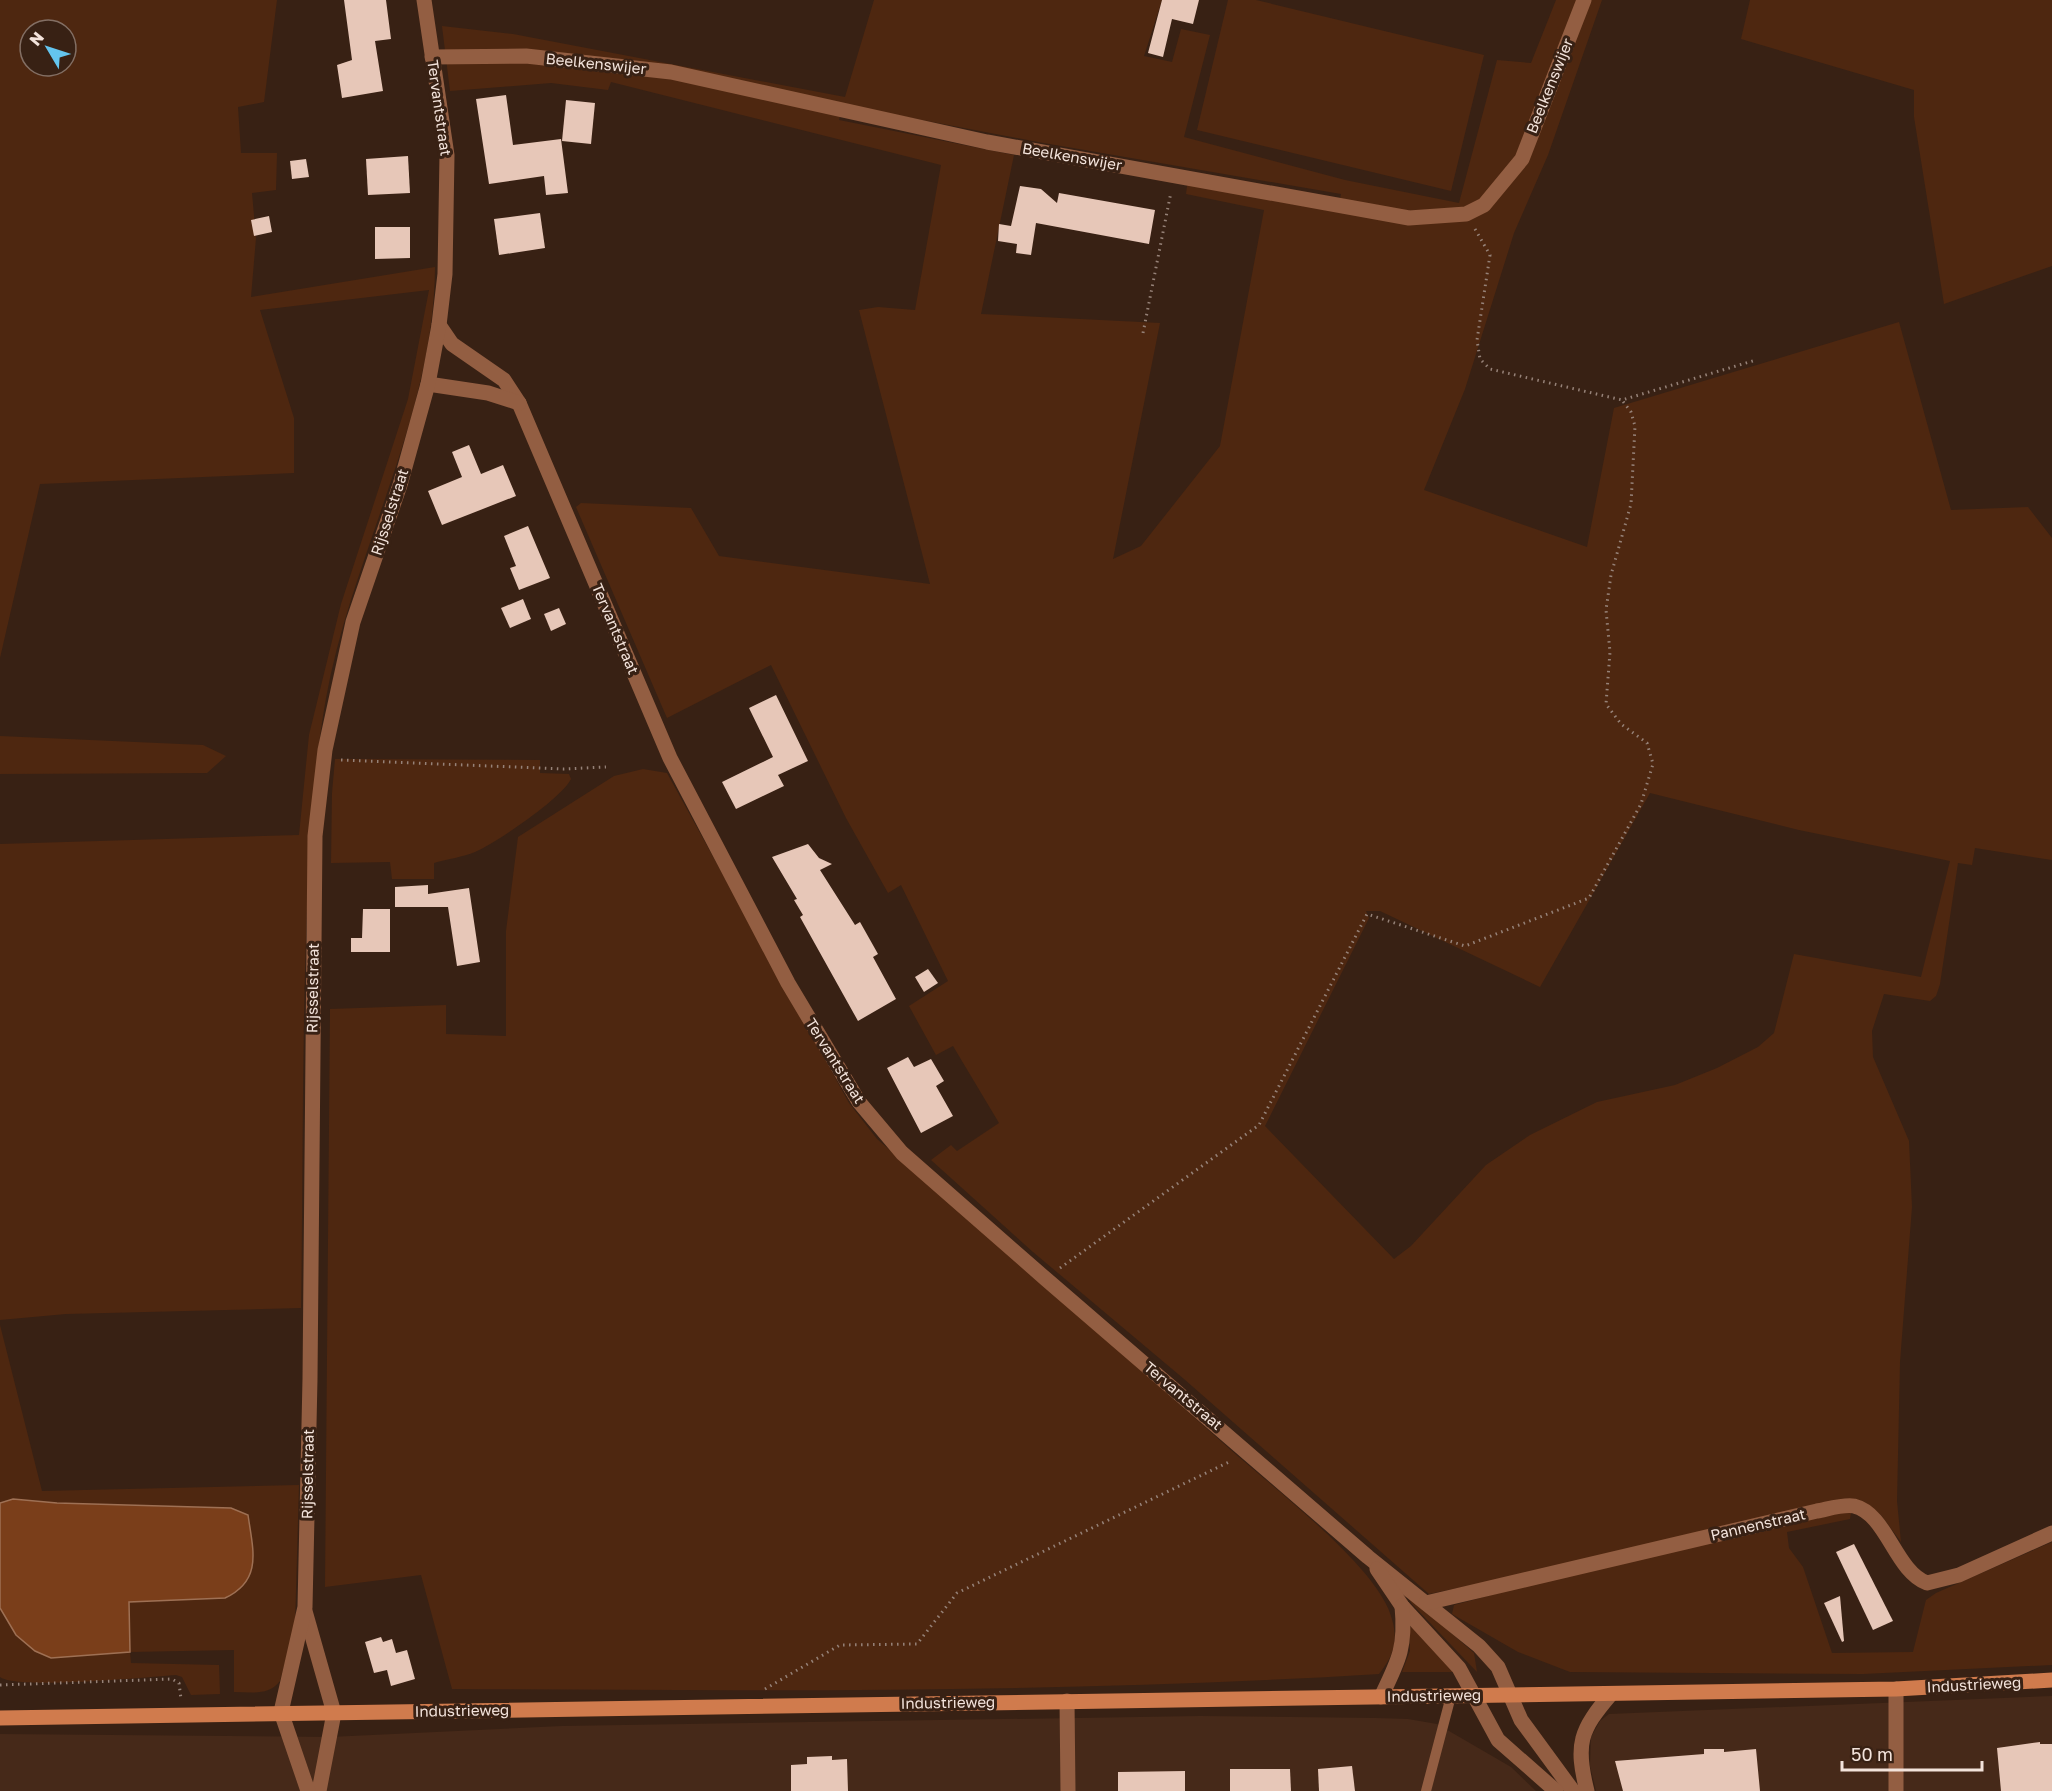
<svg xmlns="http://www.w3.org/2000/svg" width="2052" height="1791" font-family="'Golos Text',sans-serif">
  <rect width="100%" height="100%" fill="#382114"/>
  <!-- built -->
  <g fill="#462919">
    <path d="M2052,1696V1791H1596L1590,1766L1591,1737L1600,1721L1609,1714Z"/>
    <path d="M1200,1716L1376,1718L1408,1719L1437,1724L1511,1767L1536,1791H0V1734L330,1737L562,1726Z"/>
  </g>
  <!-- green -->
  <g fill="#4e2710" fill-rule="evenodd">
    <path d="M0,0H277L264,102L238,107L241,153H277L276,190L252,193L256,238L251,297L435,267C434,418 352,553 326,698C312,777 309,856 306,936C302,1060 303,1184 301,1308L66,1314L0,1320V844L299,835L309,735L341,604L408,399L429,290L260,310L294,418V473L40,484L0,658ZM30,30H66V66H30Z"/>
    <path d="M874,0H1162L1144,56L1172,62L1181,29L1210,35L1184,137L1345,180L1459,203L1497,60L1531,63L1556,0H1602L1548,155L1514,233L1465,389L1424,490L1587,547L1614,408L1899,322L1951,510L2028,507L2052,538V860L1975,848L1972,865L1958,863L1940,984L1936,996L1930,1001L1884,994L1872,1031L1873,1057L1909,1141L1912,1207L1900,1362L1897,1501L1901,1542L1881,1515L1853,1500L1850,1519L1787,1532L1789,1548L1803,1567L1832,1653L1913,1652L1926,1600L1936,1593L2052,1542V1665L1863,1674L1570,1672L1518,1652L1452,1614L1454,1605L1510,1590L1506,1578L1429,1594L1184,1379L1033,1252L931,1160L951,1145L957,1151L999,1123L953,1046L936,1055L909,1006L948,981L901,885L888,893L846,818L771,665L667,718L576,507L581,503L691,508L719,556L930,584L859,310L878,307L915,310L941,165L611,82L608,90L551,83L450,91L442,26L513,34L845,97ZM843,105L1038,142L1341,194L1338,209L1188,179L1186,194L1264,210L1220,446L1141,546L1113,559L1160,323L981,314L1014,155L839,120ZM1650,793L1799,830L1950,861L1921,977L1794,954L1774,1033L1758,1047L1717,1068L1675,1085L1597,1102L1530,1135L1486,1165L1411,1246L1394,1259L1265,1126L1369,918L1366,911H1380L1540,987Z"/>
    <path d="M1228,0H1256L1484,55L1451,191L1197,130Z"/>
    <path d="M1750,0H2052V266L1944,304L1914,117V90L1741,39Z"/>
    <path d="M0,736L203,745L226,756L207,773L0,774Z"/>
    <path d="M335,759L540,760V773L569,774L571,779C561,799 497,842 475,852C463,857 448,859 434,863V879H392L390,862L331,863L332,793Z"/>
    <path d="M643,769L667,773L849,1103L877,1139C997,1242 1114,1347 1232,1451C1274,1488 1366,1559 1388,1608C1399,1635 1397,1652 1379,1674C1070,1693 761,1691 452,1689L421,1575L325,1587L330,1009L446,1005V1034L506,1036V931L518,837L614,776Z"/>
    <path d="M0,1325L42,1491L299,1485L295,1625L280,1681C269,1696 251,1692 234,1692V1650L130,1652L131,1663L219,1665L220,1694L191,1695L182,1677L176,1675C147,1677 18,1690 0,1677V1608L16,1635L130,1651L129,1602L225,1598L251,1548L248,1516L231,1508L57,1503L13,1499L0,1503Z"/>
    <path d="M1411,1598L1474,1653L1477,1672L1412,1604L1409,1599Z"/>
    <path d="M1412,1627L1452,1670V1672H1402L1410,1651L1409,1628Z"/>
  </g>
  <!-- water -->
  <path fill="#7a3e1a" stroke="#9e7054" stroke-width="1.5" d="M13,1499L57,1503L231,1508L248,1515C253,1550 263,1580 225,1598L129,1602L130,1652L51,1658L35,1651L16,1635L0,1608V1503Z"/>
  <!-- building -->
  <g fill="#e7c7b8">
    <path d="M344,0H386L391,39L375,41L383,91L342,98L337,65L352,60Z"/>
    <path d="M1162,0H1199L1193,24L1172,19L1163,57L1148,53Z"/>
    <path d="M506,95L513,145L561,139L568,193L546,195L544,176L489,184L476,99Z"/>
    <path d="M566,100L595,103L591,144L562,141Z"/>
    <path d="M408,156L410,193L368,195L366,159Z"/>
    <path d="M306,159L309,177L292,179L290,161Z"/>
    <path d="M1020,186L1041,189L1057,203L1059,193L1155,210L1149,244L1036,223L1031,255L1016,253L1017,244L998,241L999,224L1011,226Z"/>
    <path d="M540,213L545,248L499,255L494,219Z"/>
    <path d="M269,216L272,232L254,236L251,220Z"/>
    <path d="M375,227H410V258L375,259Z"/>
    <path d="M469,445L481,474L503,465L516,496L442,525L428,491L462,477L452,452Z"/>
    <path d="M528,526L550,578L519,590L510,568L516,566L504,536Z"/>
    <path d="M523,599L531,619L510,628L501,608Z"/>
    <path d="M559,608L566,624L551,631L544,614Z"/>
    <path d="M776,695L808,761L778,775L784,786L736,809L722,782L773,757L749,708Z"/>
    <path d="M808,844L819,858L832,864L820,870L855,925L860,922L878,954L873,957L896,999L858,1021L800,917L803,915L794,900L797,899L772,857Z"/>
    <path d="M428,885V894L469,888L480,962L457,966L448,907H395V887Z"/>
    <path d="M363,909H390V952H351V938H362Z"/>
    <path d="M928,969L938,983L924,992L915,977Z"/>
    <path d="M908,1057L914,1067L931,1059L944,1081L936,1086L953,1116L921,1133L887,1068Z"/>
    <path d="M1854,1544L1893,1621L1873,1630L1836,1552Z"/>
    <path d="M1840,1596L1844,1641L1842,1642L1824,1603Z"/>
    <path d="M381,1637L383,1642L392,1639L396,1653L407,1650L415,1679L391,1686L387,1670L374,1673L365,1642Z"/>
    <path d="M2040,1742V1744H2052V1791H2001L1997,1748Z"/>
    <path d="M1704,1749H1724V1752L1756,1749L1760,1791H1623L1615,1761L1704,1754Z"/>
    <path d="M832,1756V1760L847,1759L848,1791H791V1765L807,1764V1757Z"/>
    <path d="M1352,1766L1355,1791H1319L1318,1769Z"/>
    <path d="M1230,1769H1290L1291,1791H1230Z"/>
    <path d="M1185,1771V1791H1118V1772Z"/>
  </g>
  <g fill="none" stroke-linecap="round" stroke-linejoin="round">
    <!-- path -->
    <g stroke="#968278" stroke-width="3" stroke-dasharray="1.5 4.5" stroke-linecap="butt">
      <path d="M1475,229L1490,255L1477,340L1480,359L1490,369L1622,400L1756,360"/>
      <path d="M1143,333L1171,192"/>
      <path d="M341,760L563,769L606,767"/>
      <path d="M1060,1268L1259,1125L1367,914L1465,946L1589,898L1641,804L1653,764L1647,743L1621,724L1606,704L1610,652L1606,610L1611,575L1631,504L1635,426L1631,412L1622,400"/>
      <path d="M0,1685L172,1679L179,1683L181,1699"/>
      <path d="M765,1689L840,1645L917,1644L957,1593L1231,1461"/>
    </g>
    <!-- service -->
    <path stroke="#935e42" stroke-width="10" d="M1426,1791L1451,1696"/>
    <!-- minor -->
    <g stroke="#935e42" stroke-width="15">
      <path d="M432,57L526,56L671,72L987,142L1409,218L1466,214L1484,205L1522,159L1584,0"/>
      <path d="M439,325L452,344L504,380L519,403L670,758L788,983L859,1102L902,1153L1047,1280L1368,1557L1479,1646L1498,1667L1521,1720L1573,1791"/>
      <path d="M428,384L488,393L519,403"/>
      <path d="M1377,1569L1402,1606L1459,1668L1498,1740L1556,1791"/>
      <path d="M1426,1603L1817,1511C1828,1509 1844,1504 1854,1506C1887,1514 1895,1571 1927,1583L1959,1575L2052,1533"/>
      <path d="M305,1611L334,1713L319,1791"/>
      <path d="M1896,1689V1791"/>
      <path d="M1381,1697C1399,1660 1406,1647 1402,1606"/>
      <path d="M1067,1701L1068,1791"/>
      <path d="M308,1791L281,1712L305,1607L310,1379L315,836L325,750L353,622L400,485L428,384L439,325L445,274L447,155L424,0"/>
      <path d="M1587,1791C1575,1744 1580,1730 1611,1694"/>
    </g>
    <!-- secondary -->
    <path stroke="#d07b4d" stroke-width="15" d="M0,1718L1896,1689L2052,1680"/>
  </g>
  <g text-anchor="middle" stroke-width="6" stroke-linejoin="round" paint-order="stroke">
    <!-- street labels -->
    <g font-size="15" fill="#f3e3db" stroke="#382114">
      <text transform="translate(596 64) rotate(6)" y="5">Beelkenswijer</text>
      <text transform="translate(1550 86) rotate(-68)" y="5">Beelkenswijer</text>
      <text transform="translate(439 108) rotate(82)" y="5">Tervantstraat</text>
      <text transform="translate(1072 157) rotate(10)" y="5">Beelkenswijer</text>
      <text transform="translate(390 512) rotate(-72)" y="5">Rijsselstraat</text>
      <text transform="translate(615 629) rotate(67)" y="5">Tervantstraat</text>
      <text transform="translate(313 988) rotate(-89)" y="5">Rijsselstraat</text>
      <text transform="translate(835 1061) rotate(58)" y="5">Tervantstraat</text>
      <text transform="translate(1183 1396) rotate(40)" y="5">Tervantstraat</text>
      <text transform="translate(308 1474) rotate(-89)" y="5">Rijsselstraat</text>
      <text transform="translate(1758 1525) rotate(-13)" y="5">Pannenstraat</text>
      <text transform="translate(1974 1685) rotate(-3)" y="5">Industrieweg</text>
      <text transform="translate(1434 1696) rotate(-1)" y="5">Industrieweg</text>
      <text transform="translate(948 1703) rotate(-1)" y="5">Industrieweg</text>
      <text transform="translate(462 1711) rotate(-1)" y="5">Industrieweg</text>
    </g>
  </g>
  <!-- north arrow -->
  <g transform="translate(48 48) rotate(309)"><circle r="28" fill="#382114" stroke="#836f64" stroke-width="1.5"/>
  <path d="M0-4.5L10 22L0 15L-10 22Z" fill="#64c5ee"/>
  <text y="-9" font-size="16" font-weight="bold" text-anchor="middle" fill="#f3e3db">N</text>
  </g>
  <!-- scale -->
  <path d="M1842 1761v9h140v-9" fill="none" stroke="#f3e3db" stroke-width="3"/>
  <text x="1851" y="1761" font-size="18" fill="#f3e3db" stroke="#382114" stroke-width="4.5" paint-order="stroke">50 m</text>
</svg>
